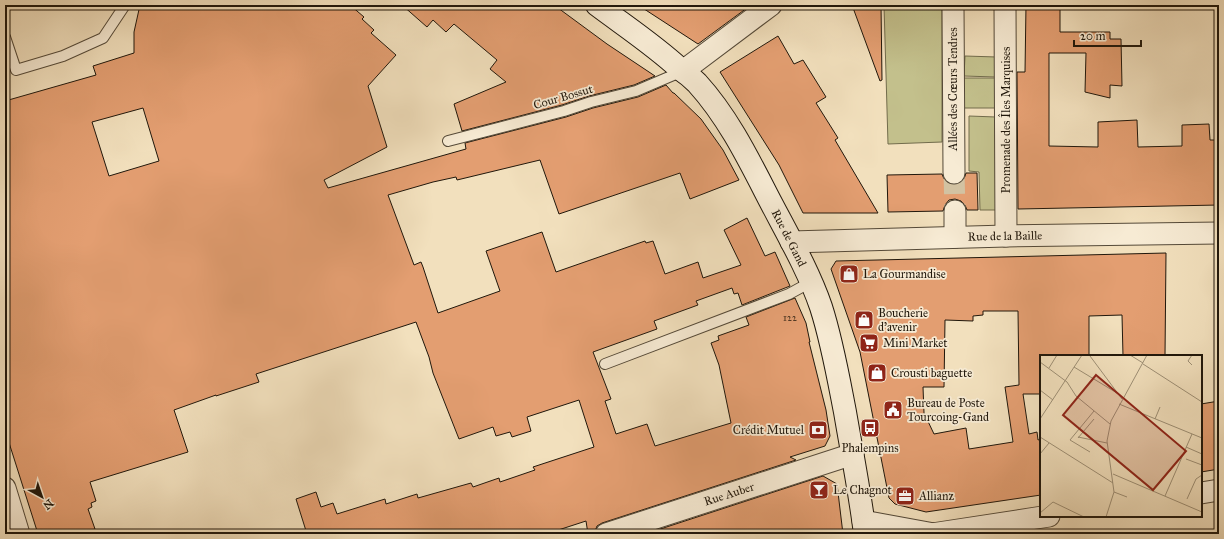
<svg xmlns="http://www.w3.org/2000/svg" width="1224" height="539" font-family="'IM FELL Great Primer',serif">
  <rect width="100%" height="100%" fill="#f2e0bd"/>
  <filter id="stains"><feTurbulence type="fractalNoise" baseFrequency=".005" numOctaves="4"/><feColorMatrix values="0 0 0 0 .2 0 0 0 0 .09 0 0 0 0 .02 0 0 0 .5 -.17"/></filter>
  <radialGradient id="worn" r=".72"><stop offset=".6" stop-color="#630" stop-opacity="0"/><stop offset="1" stop-color="#630" stop-opacity=".3"/></radialGradient>
  <!-- green -->
  <g fill="#c3c08c" stroke="#726c4c">
    <path d="M884,5H942V142L888,144Z"/>
    <path d="M965,56L997,57L996,77L964,76Z"/>
    <rect x="962" y="78" width="35" height="30"/>
    <path d="M969,116L996,117V210H980L979,172L969,171Z"/>
  </g>
  <!-- building -->
  <g fill="#e39e71" stroke="#20170b" fill-rule="evenodd">
    <path d="M140,5H350L364,17L362,19L374,30L371,33L396,55L368,86L387,147L324,180L328,188L466,149L465,143L566,117L593,108L638,97L666,85L673,93H674L701,119L723,150L739,180L690,199L680,173L559,214L540,160L457,180L456,177L433,182L388,195L414,265L421,262L423,267L438,313L500,291L486,251L542,232L556,272L645,241L646,243L653,241L665,274L698,262L703,278L741,265L724,230L747,218L765,256L775,252L790,286L742,305L738,293L734,294L732,288L696,301L698,305L654,321L657,329L593,352L611,399L605,401L616,434L647,424L655,446L731,423L719,365L711,343L719,340L718,336L749,325L746,317L795,298L806,323L810,342H809L826,410L830,436L825,446L790,457L796,460L602,523L597,526L594,534H588L586,521L546,534H307L296,499L316,492L321,507L333,503L337,514L385,499L386,504L417,494L418,498L471,483L473,487L499,478L500,482L535,470L533,467L594,447L579,400L527,417L531,431L512,437L510,432L496,436L493,427L459,439L433,373L429,357L416,322L256,374L259,382L216,396V395L174,410L188,452L90,482L96,501L91,503L92,507L88,509L95,529L79,534H38L5,430V101L96,75L93,66L134,53V32ZM143,108L159,161L109,176L92,122Z"/>
    <path d="M402,5H554L607,44L655,76L634,85L589,96L562,105L462,131L454,104L506,82L490,69L497,60L454,24L446,32L433,20L427,27Z"/>
    <path d="M638,5H751L698,44Z"/>
    <path d="M852,5H881L882,80L880,81Z"/>
    <path d="M1026,5H1060V32H1110V39H1121L1122,86L1110,85V98L1085,92L1086,53H1049V146L1098,147V122L1137,120L1138,147L1182,146V125L1209,124L1210,140H1216L1217,150H1219V205L1018,209L1017,72H1025Z"/>
    <path d="M778,36L794,64L803,60L826,97L816,103L838,138L835,140L878,213H803L779,165L720,72Z"/>
    <path d="M966,173H977L978,210H967L965,205L961,201L955,199L949,200L945,205L943,211L888,212L887,175L942,174L944,179L948,183L954,185L960,183L964,179Z"/>
    <path d="M1166,253L1165,356H1123L1122,315L1089,316V356H1041V394H1023L1029,434L1037,432L1038,440L1041,439V495L926,512L895,504L889,498L860,352L831,269L836,261ZM983,311H1018L1019,385L1005,387L1013,442L969,449L966,428L934,434L924,413L923,387H944L945,320L973,321V316L983,315Z"/>
    <path d="M1219,401V469L1201,472V404Z"/>
    <path d="M823,476L837,484L843,534H645Z"/>
  </g>
  <g fill="none" stroke-linecap="round" stroke-linejoin="round">
    <!-- minor-tunnel -->
    <path stroke="#d2c2a2" stroke-width="21" stroke-dasharray="21 10" stroke-linecap="butt" d="M954,173L955,211"/>
    <defs>
      <g id="service">
        <path d="M5,37L16,70L63,56L103,38L125,5"/>
        <path d="M448,141L564,111L591,102L636,91L683,71"/>
        <path d="M605,364L789,294L811,282"/>
      </g>
      <g id="minor">
        <path d="M953,5L954,173"/>
        <path d="M1005,5L1006,236"/>
        <path d="M683,71L771,5"/>
        <path d="M955,237V211"/>
        <path d="M791,242L1006,236L1219,233"/>
        <path d="M5,488L19,534"/>
        <path d="M1201,493L1219,490"/>
        <path d="M863,521L934,534"/>
        <path d="M606,534L853,454"/>
        <path d="M932,534L1049,516"/>
      </g>
      <path id="secondary" d="M597,5C625,26 654,45 680,69C686,73 692,78 697,83C727,116 747,156 767,195C785,230 808,269 821,307C832,341 838,376 845,412C852,453 860,493 865,534"/>
    </defs>
    <!-- service casing -->
    <use href="#service" stroke="#544938" stroke-width="12"/>
    <!-- minor casing -->
    <use href="#minor" stroke="#544938" stroke-width="23"/>
    <!-- secondary casing -->
    <use href="#secondary" stroke="#20170b" stroke-width="24"/>
    <!-- service -->
    <use href="#service" stroke="#f7ebd4" stroke-width="10"/>
    <!-- minor -->
    <use href="#minor" stroke="#f7ebd4" stroke-width="21"/>
    <!-- secondary -->
    <use href="#secondary" stroke="#f7ebd4" stroke-width="22"/>
  </g>
  <!-- icons -->
  <defs>
    <symbol id="shop-square" viewBox="-11 -11 22 22"><rect x="-9" y="-9" width="18" height="18" rx="4" fill="#8f2418" stroke="#f7ebd4"/><path d="M-5-2.5h2.3a2.7 3.5 0 0 1 5.4 0H5L5.5 6h-11ZM-1.5-2.5h3a1.5 2.3 0 0 0-3 0Z" fill="#fff"/></symbol>
    <symbol id="supermarket-square" viewBox="-11 -11 22 22"><rect x="-9" y="-9" width="18" height="18" rx="4" fill="#8f2418" stroke="#f7ebd4"/><path d="M-6-5.5h2.5l.6 2H6L4.5 2H-2.5L-4.4-4H-6ZM-1.5 3.2a1.3 1.3 0 1 0 .1 0ZM3 3.2a1.3 1.3 0 1 0 .1 0Z" fill="#fff"/></symbol>
    <symbol id="civic-square" viewBox="-11 -11 22 22"><rect x="-9" y="-9" width="18" height="18" rx="4" fill="#8f2418" stroke="#f7ebd4"/><path d="M-.6-6.5H3V-4.5H.6V-3L4-1V1h2V6H-6V1h2V-1L-.6-3ZM-1.2 2.5V6h2.4V2.5Z" fill="#fff"/></symbol>
    <symbol id="bus-square" viewBox="-11 -11 22 22"><rect x="-9" y="-9" width="18" height="18" rx="4" fill="#8f2418" stroke="#f7ebd4"/><path d="M-5-6H5V4H4V6H2V4H-2V6H-4V4H-5ZM-3.5-4V0h7V-4ZM-3.5 1.2v1.5H-2V1.2ZM2 1.2v1.5H3.5V1.2Z" fill="#fff"/></symbol>
    <symbol id="bank-square" viewBox="-11 -11 22 22"><rect x="-9" y="-9" width="18" height="18" rx="4" fill="#8f2418" stroke="#f7ebd4"/><path d="M-6-4H6V4H-6ZM0-2.3a2.3 2.3 0 1 0 0 4.6a2.3 2.3 0 1 0 0-4.6Z" fill="#fff"/></symbol>
    <symbol id="bar-square" viewBox="-11 -11 22 22"><rect x="-9" y="-9" width="18" height="18" rx="4" fill="#8f2418" stroke="#f7ebd4"/><path d="M-6-5H6L.8 .8V4.5H3.5V6h-7V4.5H-.8V.8Z" fill="#fff"/></symbol>
    <symbol id="office-square" viewBox="-11 -11 22 22"><rect x="-9" y="-9" width="18" height="18" rx="4" fill="#8f2418" stroke="#f7ebd4"/><path d="M-6-3h4V-5.5h4V-3h4V5H-6ZM-1-4.5V-3h2v-1.5ZM-6 0V1H6V0Z" fill="#fff"/></symbol>
  </defs>
  <g fill-rule="evenodd">
    <use href="#shop-square" x="838" y="263" width="22" height="22"/>
    <use href="#shop-square" x="853" y="309" width="22" height="22"/>
    <use href="#supermarket-square" x="858" y="332" width="22" height="22"/>
    <use href="#shop-square" x="866" y="362" width="22" height="22"/>
    <use href="#civic-square" x="882" y="399" width="22" height="22"/>
    <use href="#bus-square" x="859" y="417" width="22" height="22"/>
    <use href="#bank-square" x="807" y="419" width="22" height="22"/>
    <use href="#bar-square" x="808" y="479" width="22" height="22"/>
    <use href="#office-square" x="894" y="485" width="22" height="22"/>
  </g>
  <g text-anchor="middle" stroke-width="3.5" stroke-linejoin="round" paint-order="stroke">
    <!-- number labels -->
    <g font-size="10" fill="#513924">
      <text x="790" y="321">122</text>
    </g>
    <!-- street labels -->
    <g font-size="12" fill="#20170b" stroke="#f7ebd4">
      <text transform="translate(953 89) rotate(-90)" y="4">Allées des Cœurs Tendres</text>
      <text transform="translate(563 97) rotate(-16)" y="4">Cour Bossut</text>
      <text transform="translate(1006 120) rotate(-90)" y="4">Promenade des Îles Marquises</text>
      <text transform="translate(1005 236) rotate(-1)" y="4">Rue de la Baille</text>
      <text transform="translate(789 238) rotate(63)" y="4">Rue de Gand</text>
      <text transform="translate(729 494) rotate(-18)" y="4">Rue Auber</text>
    </g>
    <!-- poi labels -->
    <g font-size="12" fill="#20170b" stroke="#f7ebd4" text-anchor="start">
      <text x="863" y="278">La Gourmandise</text>
      <text x="878" y="317">Boucherie<tspan x="878" dy="14">d'avenir</tspan></text>
      <text x="883" y="347">Mini Market</text>
      <text x="891" y="377">Crousti baguette</text>
      <text x="907" y="407">Bureau de Poste<tspan x="907" dy="14">Tourcoing-Gand</tspan></text>
      <text x="804" y="434" text-anchor="end">Crédit Mutuel</text>
      <text x="870" y="452" text-anchor="middle">Phalempins</text>
      <text x="833" y="494">Le Chagnot</text>
      <text x="919" y="500">Allianz</text>
    </g>
  </g>
  <!-- overview -->
  <g transform="translate(1040 355)">
    <rect width="162" height="162" fill="#f2e0bd"/>
    <path fill="none" stroke="#9e9076" stroke-width="1" d="M90,0L103,8M152,0L148,6L152,10M50,1L82,44M0,7L27,27L36,41L70,69M103,9L162,47M34,12L77,38M9,13L17,0M0,35L13,45M79,49L162,83M0,64L42,0M115,64L120,52M0,82L73,128M38,82L67,88M38,83L54,64M146,92L162,99M50,97L30,85L54,56M0,99L9,88M146,104L162,110M73,119L162,157M74,137L87,142M125,141L152,79M147,144L156,124L162,120M0,158L13,147L44,162M66,162L74,137L67,86L71,66L107,0"/>
    <path fill="#8f2418" fill-opacity="0.15" stroke="#8f2418" stroke-width="2" d="M56,20L146,96L113,135L23,60Z"/>
    <rect width="162" height="162" fill="none" stroke="#20170b" stroke-width="2"/>
  </g>
  <!-- margin -->
  <rect width="1224" height="539" fill="none" stroke="#f2e0bd" stroke-width="20"/>
  <rect x="6" y="6" width="1212" height="527" fill="none" stroke="#20170b" stroke-width="2"/>
  <rect x="10" y="10" width="1204" height="519" fill="none" stroke="#20170b"/>
  <!-- north arrow -->
  <g transform="translate(42 497) rotate(140)" stroke="#f7ebd4" stroke-width="3" paint-order="stroke">
  <path d="M0-3L7 15L0 10L-7 15Z" fill="#20170b"/>
  <text y="-6" font-size="11" font-weight="bold" text-anchor="middle" fill="#20170b">N</text>
  </g>
  <!-- scale -->
  <path d="M1074 40v6h67v-6" fill="none" stroke="#20170b" stroke-width="2"/>
  <text x="1080" y="40" font-size="12" fill="#20170b" stroke="#f7ebd4" stroke-width="3" paint-order="stroke">20 m</text>
  <rect width="100%" height="100%" filter="url(#stains)"/>
  <rect width="100%" height="100%" fill="url(#worn)"/>
</svg>
